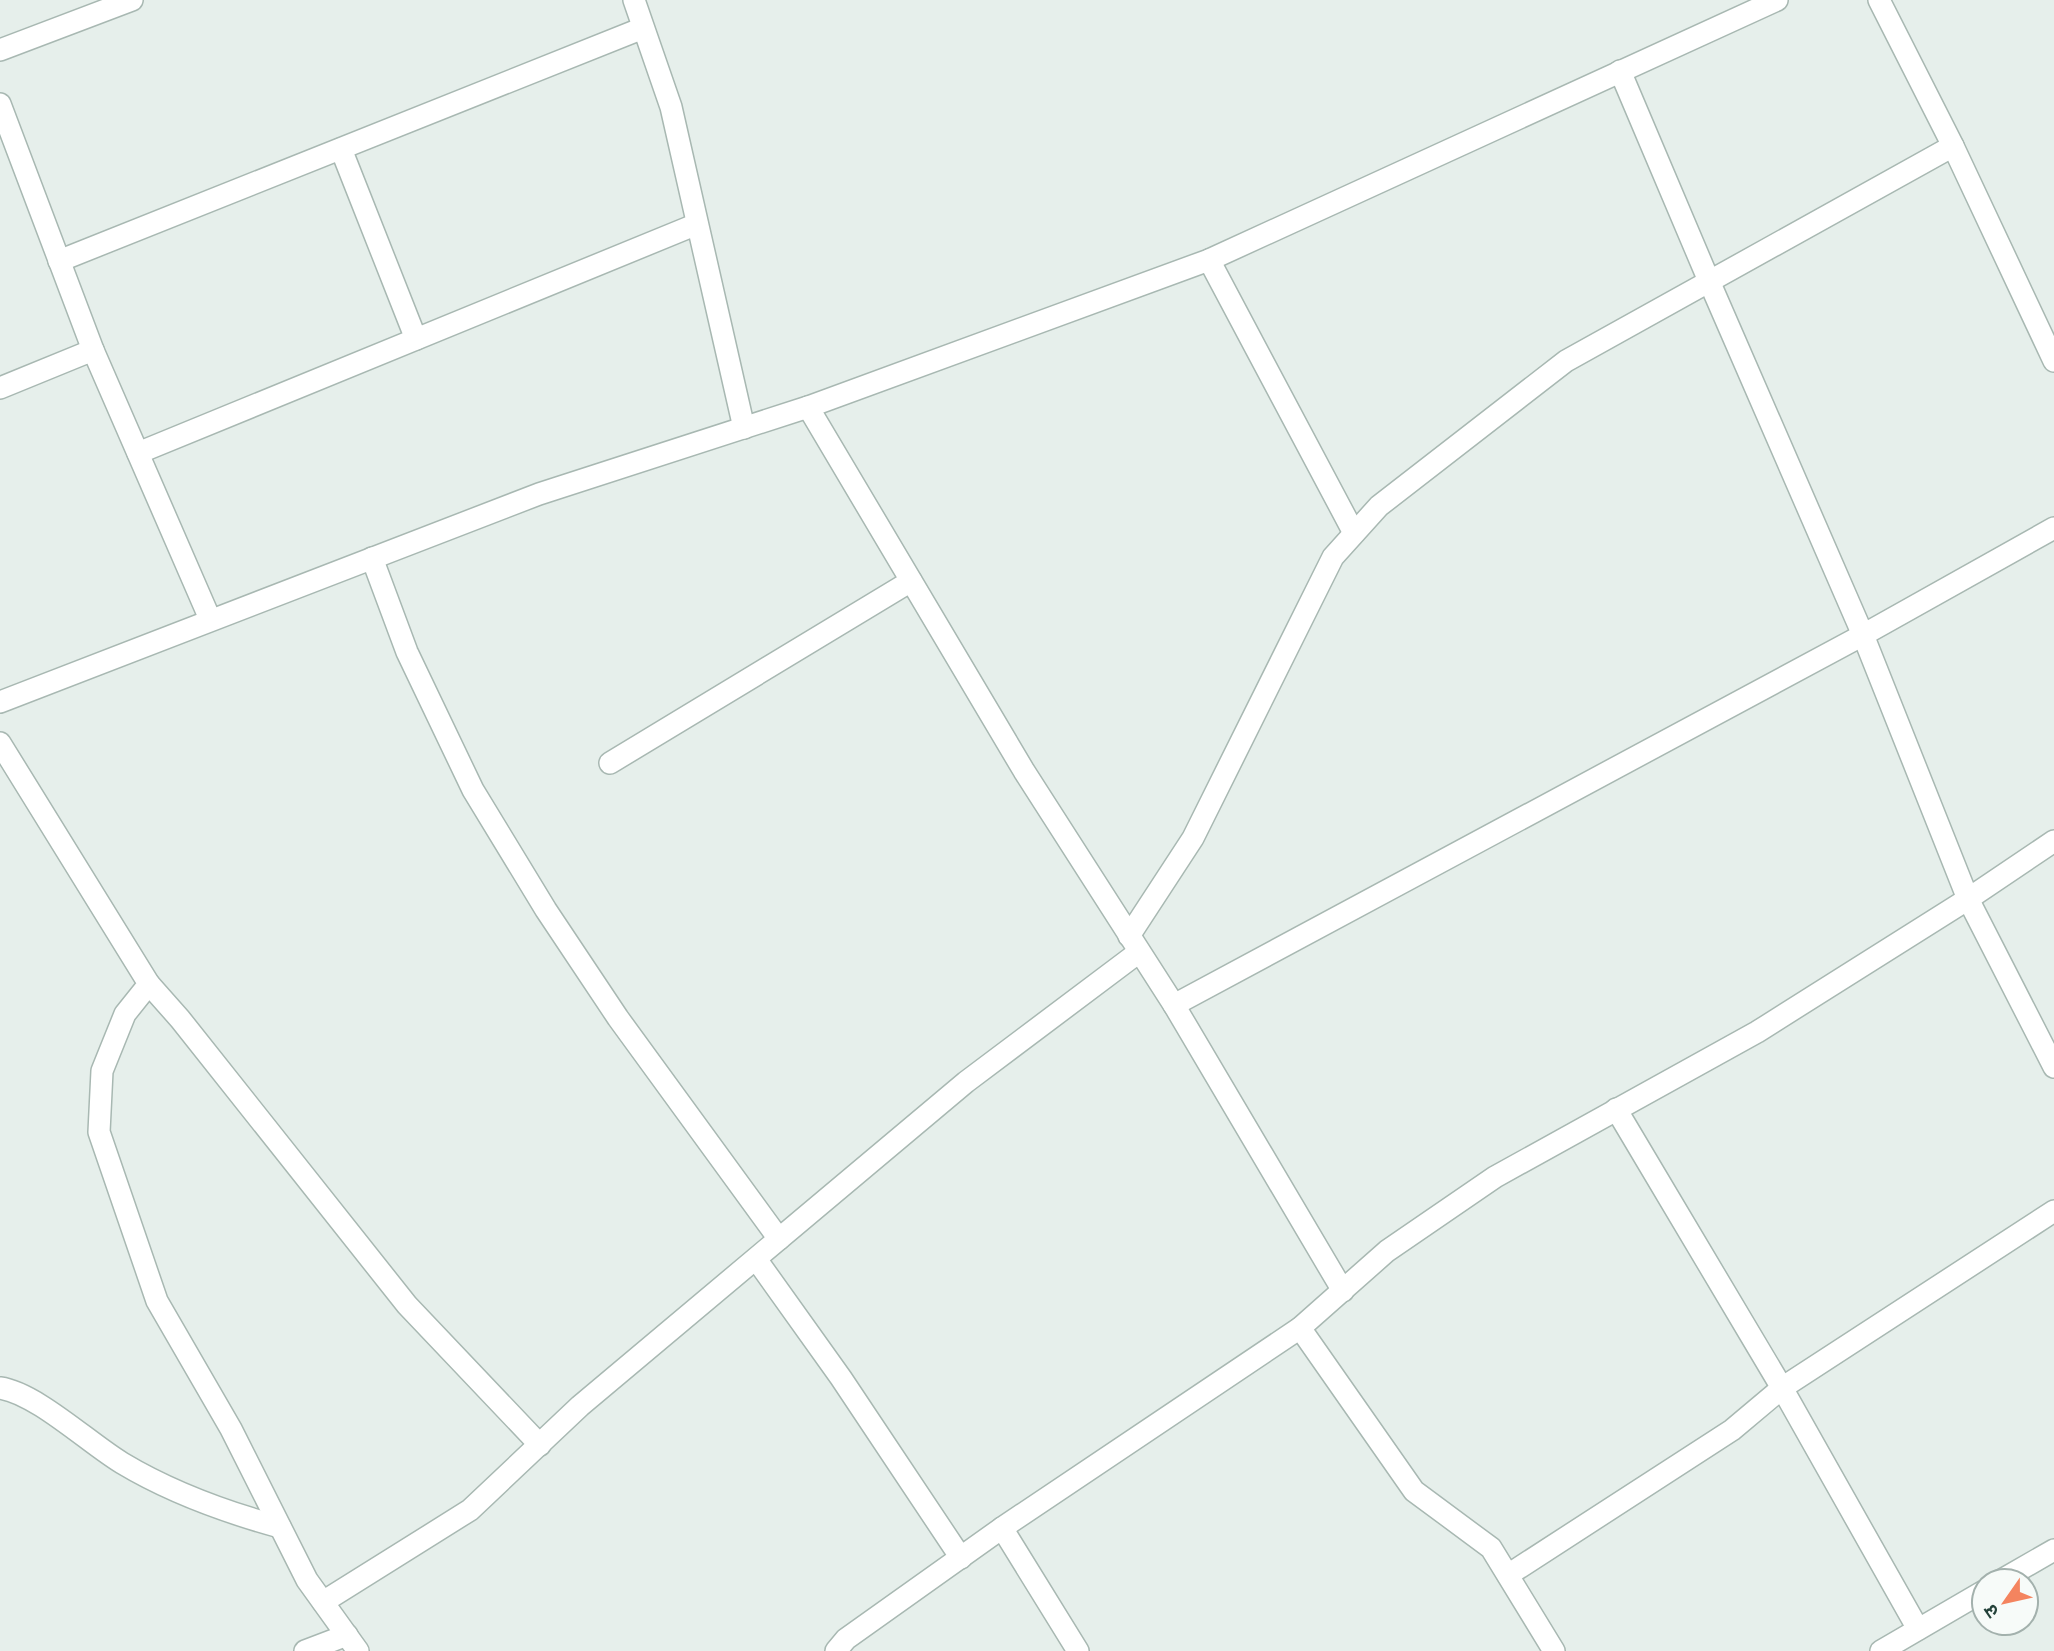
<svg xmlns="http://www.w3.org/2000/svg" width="2054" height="1651" font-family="'Noto Sans','Noto Sans Devanagari',sans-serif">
  <rect width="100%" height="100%" fill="#e6efeb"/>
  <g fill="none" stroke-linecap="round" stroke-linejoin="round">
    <defs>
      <g id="street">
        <path d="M634,0L671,107L744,428"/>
        <path d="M1879,0L1953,146L2054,361"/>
        <path d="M0,50L132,0"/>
        <path d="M1620,71L1709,281L1863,635L1968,899L2054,1067"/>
        <path d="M0,104L93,350"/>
        <path d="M341,149L416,339"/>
        <path d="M1209,260L1354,533"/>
        <path d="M59,261L643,28"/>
        <path d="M0,388L93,350L210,619"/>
        <path d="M808,407L1024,771L1174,1005L1343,1291"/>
        <path d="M138,453L697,224"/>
        <path d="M372,558L407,652L473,790L546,910L618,1018L779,1239"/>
        <path d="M0,702L539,494L808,407L1209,260L1777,0"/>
        <path d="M0,743L149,984L125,1014L102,1071L99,1132L157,1301L231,1429L307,1580L358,1651"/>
        <path d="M610,763L911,581"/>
        <path d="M1129,936L1193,838L1333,557L1379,506L1566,361L1953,146"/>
        <path d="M149,984L180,1019L407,1305L540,1445"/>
        <path d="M1174,1005L1863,635L2054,528"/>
        <path d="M1616,1109L1782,1388L1918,1629"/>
        <path d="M756,1259L841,1378L961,1558"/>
        <path d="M1300,1328L1414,1491L1491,1548L1554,1651"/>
        <path d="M0,1388C36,1393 90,1444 122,1463C172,1493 225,1512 280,1527"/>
        <path d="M1002,1528L1078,1651"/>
        <path d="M1508,1575L1732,1430L1782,1388L2054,1211"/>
        <path d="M2000,1581L2054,1550"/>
        <path d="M323,1602L470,1510L580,1406L966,1082L1139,952"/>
        <path d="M305,1651L347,1635"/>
        <path d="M836,1651L846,1639L1002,1528L1300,1328L1387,1251L1495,1177L1757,1032L1968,899L2054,841"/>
        <path d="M1881,1651L1984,1591"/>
      </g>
    </defs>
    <!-- street casing -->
    <use href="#street" stroke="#a8b8b2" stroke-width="24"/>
    <!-- street -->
    <use href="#street" stroke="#fff" stroke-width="21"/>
  </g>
  <!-- north arrow -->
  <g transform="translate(2005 1602) rotate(236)"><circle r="33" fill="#f7fbf9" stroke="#a3b1ad" stroke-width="2"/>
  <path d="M0-5L12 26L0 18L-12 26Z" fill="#f4845f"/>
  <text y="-10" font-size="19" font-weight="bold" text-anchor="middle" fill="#24423a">उ</text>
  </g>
</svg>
